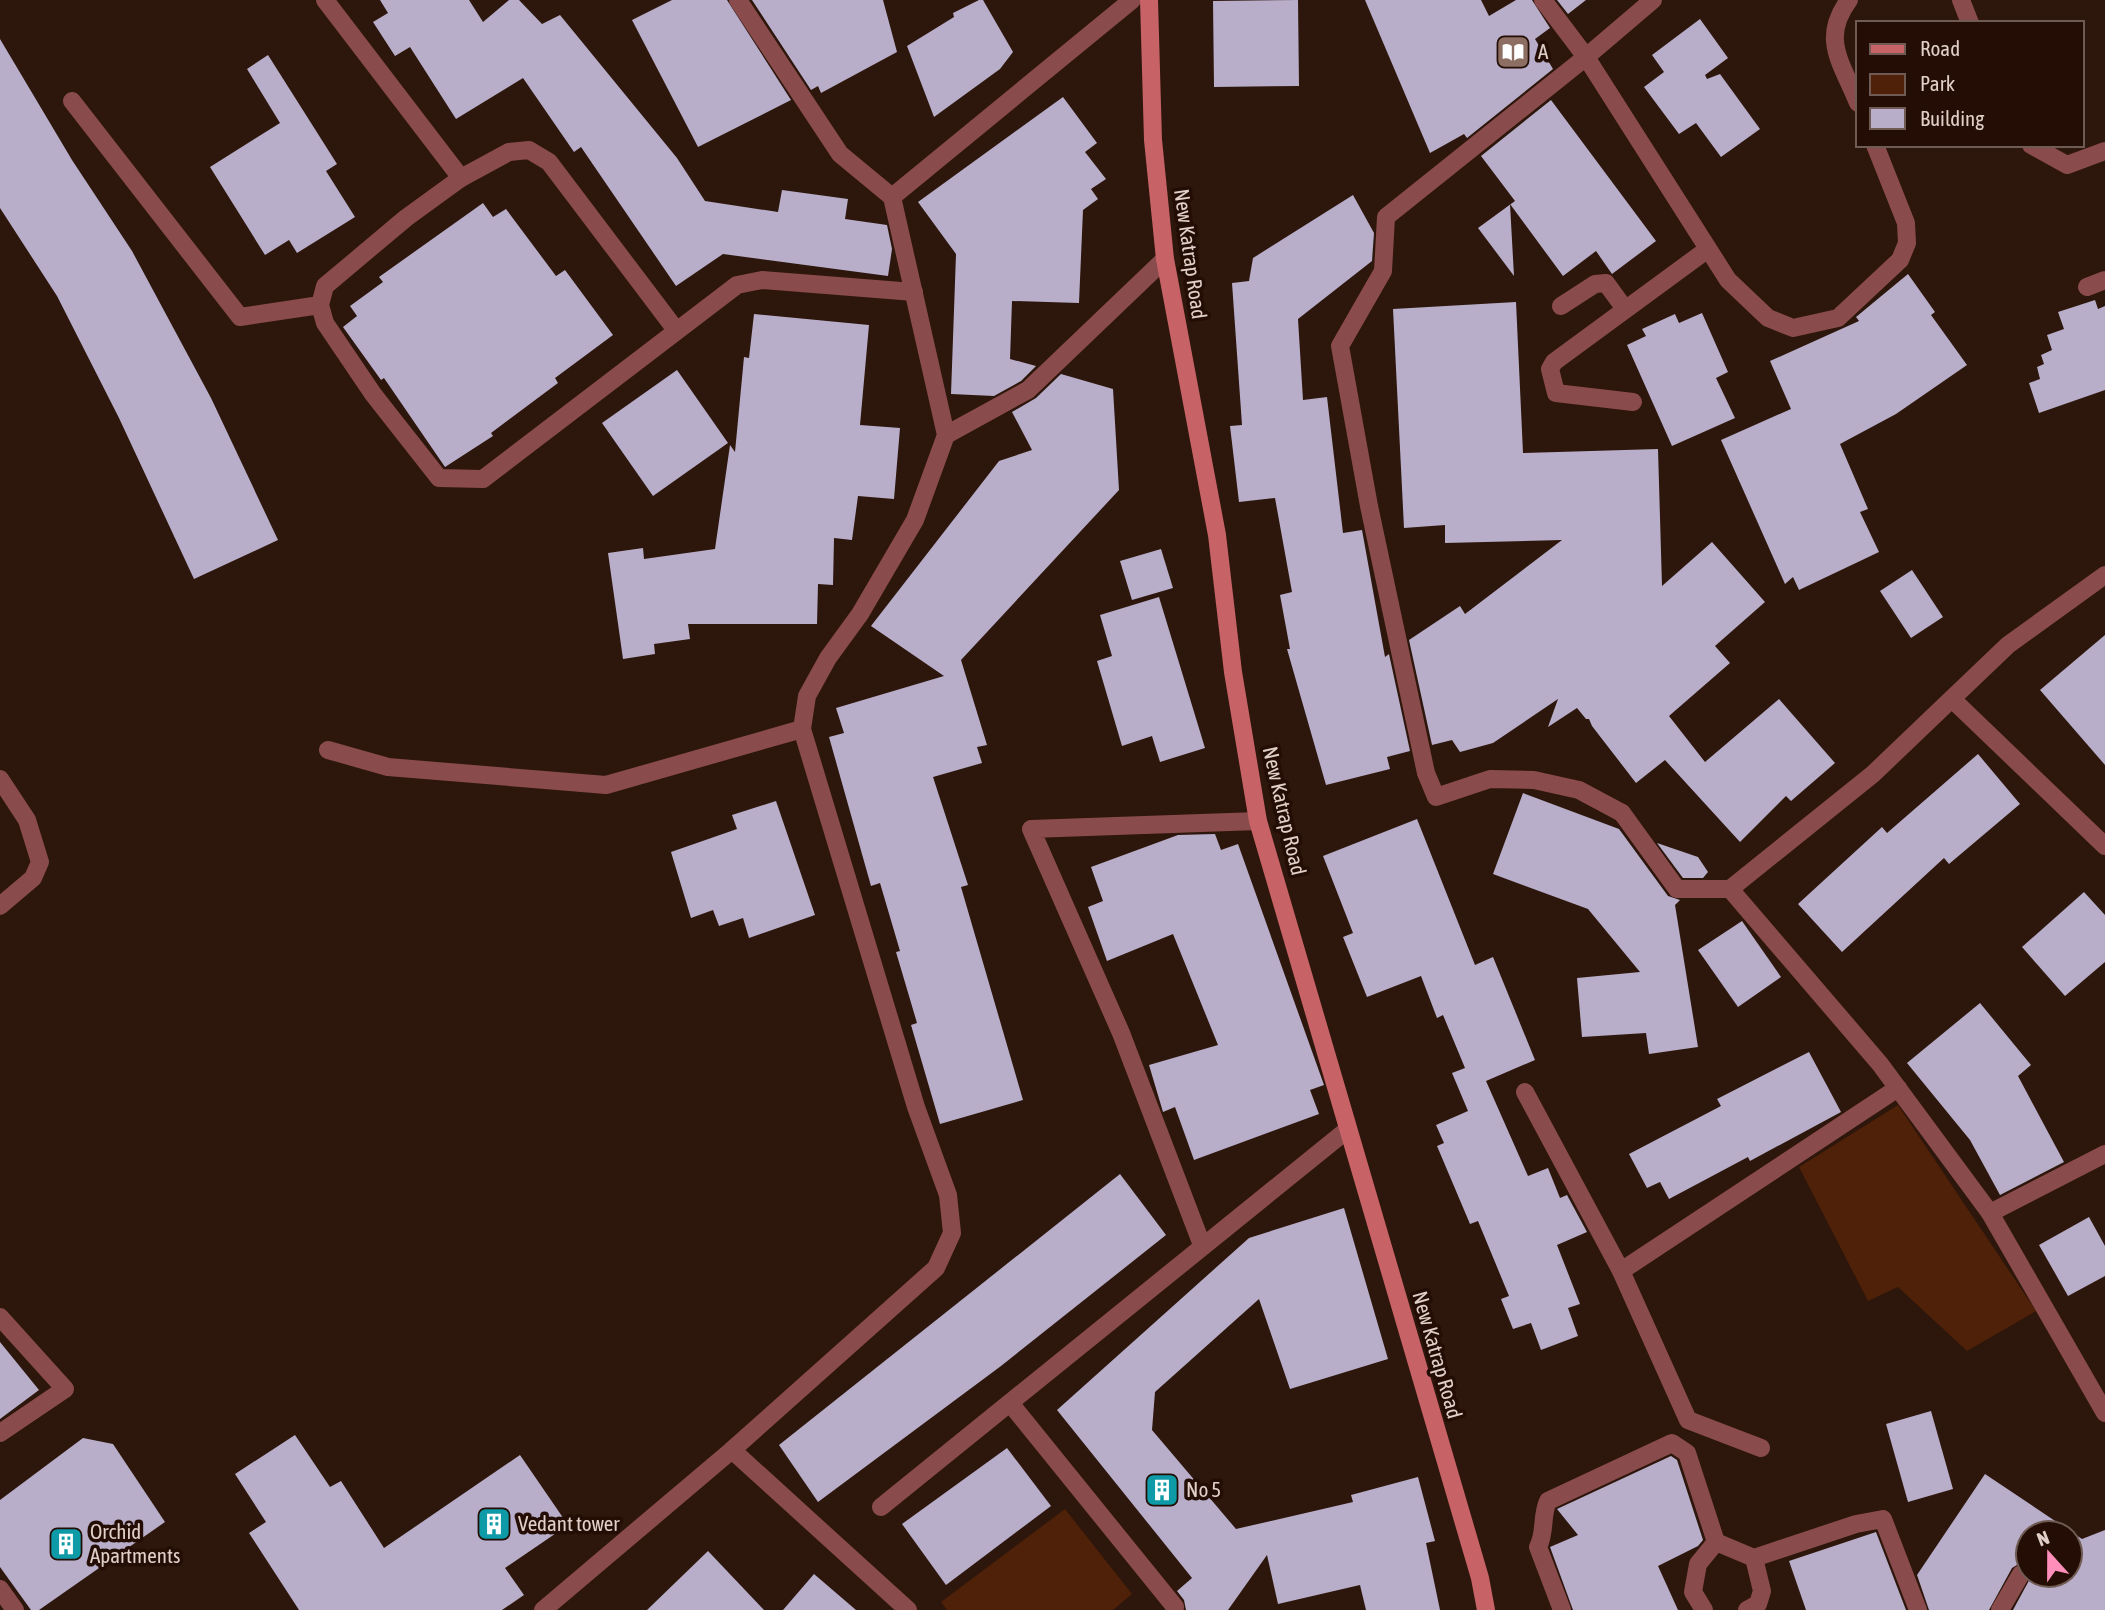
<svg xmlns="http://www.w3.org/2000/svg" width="2105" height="1610" font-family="'Asap Condensed',sans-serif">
  <rect width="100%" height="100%" fill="#2d160b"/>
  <!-- green -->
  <g fill="#4e2108">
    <path d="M1898,1105L2036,1311L1967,1351L1898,1287L1868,1301L1799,1167Z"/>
    <path d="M1065,1509L1132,1594L1113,1610H947L941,1602Z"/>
  </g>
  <!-- building -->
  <g fill="#b8aeca">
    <path d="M380,0H469L483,22L509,0H519L542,24L560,15L677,158L705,201L778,212L782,190L848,199L845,219L887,225L892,249L888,276L723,254L676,286L581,147L574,152L523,78L456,119L410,47L395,56L373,22L388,13Z"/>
    <path d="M672,0H727L791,100L698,147L632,20Z"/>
    <path d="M752,0H883L897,52L821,93L818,86L811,90Z"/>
    <path d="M979,0H983L1013,52L1000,69L934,117L907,46L954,17L953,13Z"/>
    <path d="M1298,0L1299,86L1214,87L1213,1Z"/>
    <path d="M1365,0H1481L1489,16L1516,0H1532L1550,28L1535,39L1553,69L1467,138L1464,134L1430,153Z"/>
    <path d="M1557,0H1586L1568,14Z"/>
    <path d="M1700,19L1728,58L1705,75L1707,79L1720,74L1760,129L1721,157L1696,123L1679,134L1644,87L1664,72L1652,55Z"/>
    <path d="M0,39L72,160L132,251L211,398L278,540L194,579L119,418L57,296L0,208Z"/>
    <path d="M268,55L337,164L326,171L355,217L297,253L289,240L265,255L210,167L280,123L247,69Z"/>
    <path d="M1063,97L1097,143L1085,152L1106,179L1091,189L1098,199L1083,210L1079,303L1012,301L1010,359L1036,366L1021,381L994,396L951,394L956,254L918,202Z"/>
    <path d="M1551,100L1656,241L1612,274L1596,251L1563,276L1510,204L1514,276L1478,228L1515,201L1481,156Z"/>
    <path d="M1353,195L1374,233L1372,261L1298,319L1303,400L1327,397L1343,533L1362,530L1385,657L1389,654L1410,751L1387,757L1390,769L1326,785L1287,649H1290L1280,595L1292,592L1275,498L1239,502L1230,426L1242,425L1232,283L1249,281L1253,258Z"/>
    <path d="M483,203L493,217L506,209L556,276L565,270L613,335L555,378L558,383L491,433L493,436L445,467L384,378L381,380L343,327L357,316L350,306L383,282L379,277Z"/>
    <path d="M1908,274L1935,312L1931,315L1967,365L1896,414L1840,444L1868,509L1860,512L1879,552L1799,590L1793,577L1785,584L1721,440L1791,409L1770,361L1859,321L1856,317Z"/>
    <path d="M2095,300L2098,309L2105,306V390L2039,413L2029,383L2040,379L2037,367L2044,364L2041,355L2052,350L2047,335L2064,329L2058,312Z"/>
    <path d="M1516,302L1523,453L1658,449L1662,586L1712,542L1765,602L1715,646L1730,663L1669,716L1705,762L1779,699L1835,763L1791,801L1786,796L1740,842L1665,760L1636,783L1592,726L1589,719H1586L1577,708L1548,727L1558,699L1493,743L1460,752L1452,740L1432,745L1409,640L1460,606L1465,614L1562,540L1445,543V525L1404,528L1393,309Z"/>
    <path d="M1702,313L1728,372L1716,378L1735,418L1672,446L1627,345L1646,336L1642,329L1675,314L1679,323Z"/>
    <path d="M754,314L869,325L860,425L900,428L894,499L858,496L852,540L834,538L833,585L818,584L817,624H688L690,639L654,644L655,654L623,659L608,553L643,548L644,559L715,549L730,445L735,452L744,357L749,358Z"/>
    <path d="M677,370L728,443L653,496L602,423Z"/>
    <path d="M1061,374L1113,389L1119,490L961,660L987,745L977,747L982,763L933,777L968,885L961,887L1023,1100L940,1124L911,1025L917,1023L896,952L900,951L880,883L871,886L829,737L844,733L836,708L944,676L871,626L999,461L1032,450L1012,412L1036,398Z"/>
    <path d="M1161,549L1173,588L1132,600L1120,561Z"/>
    <path d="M1912,570L1943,617L1911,638L1880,591Z"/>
    <path d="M1159,597L1205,748L1160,762L1152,736L1122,746L1097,661L1112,656L1100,615Z"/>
    <path d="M2105,635V765L2040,690Z"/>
    <path d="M1978,754L2020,804L1949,864L1944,858L1842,952L1798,904L1882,827L1887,833Z"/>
    <path d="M1523,793L1619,829L1668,896L1680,900L1675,905L1698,1047L1649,1054L1646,1033L1582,1037L1577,978L1640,972L1588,909L1493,874Z"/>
    <path d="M776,801L815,915L749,938L743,918L719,926L713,910L691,918L671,852L737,829L732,815Z"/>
    <path d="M1417,819L1475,965L1493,957L1535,1060L1486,1081L1528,1176L1548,1168L1560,1198L1567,1195L1587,1232L1557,1245L1580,1304L1568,1308L1578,1336L1541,1350L1531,1323L1513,1329L1501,1299L1509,1296L1478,1221L1470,1224L1437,1146L1444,1143L1436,1125L1468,1111L1452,1073L1465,1068L1443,1015L1437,1018L1421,976L1367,997L1343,937L1353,933L1323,856Z"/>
    <path d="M1215,834L1221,850L1238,844L1324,1085L1310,1090L1319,1114L1194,1160L1175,1107L1163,1112L1149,1065L1218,1045L1173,934L1107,961L1088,907L1103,901L1091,867L1178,835Z"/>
    <path d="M1657,843L1698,857L1708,872L1703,878H1683Z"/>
    <path d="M2084,892L2105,915V962L2065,996L2022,947Z"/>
    <path d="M1742,921L1781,977L1738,1007L1698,950Z"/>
    <path d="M1980,1003L2031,1065L2018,1076L2064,1162L2000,1195L1970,1140L1907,1063Z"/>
    <path d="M1809,1052L1841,1112L1750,1161L1748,1157L1669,1199L1660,1182L1647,1188L1629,1154L1721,1106L1717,1099Z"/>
    <path d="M1120,1174L1166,1235L1001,1366L818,1502L779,1445Z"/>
    <path d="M1344,1208L1388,1359L1290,1389L1259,1299L1155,1392L1152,1430L1236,1529L1353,1502L1351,1495L1418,1477L1435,1541L1426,1543L1440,1610H1366L1360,1585L1278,1604L1267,1555L1228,1610H1186L1184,1600L1177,1591L1192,1578L1057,1410L1249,1238Z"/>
    <path d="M2089,1217L2105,1246V1276L2068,1296L2039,1245Z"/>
    <path d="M0,1342L39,1390L0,1419Z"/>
    <path d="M1931,1411L1953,1489L1908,1502L1886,1424Z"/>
    <path d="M295,1435L330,1487L341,1481L384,1548L520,1455L568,1525L505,1568L524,1595L502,1610H299L249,1533L266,1522L235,1474Z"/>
    <path d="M83,1438L113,1444L165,1522L39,1610H31L0,1567V1500Z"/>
    <path d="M1007,1448L1051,1506L946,1585L902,1524Z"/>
    <path d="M1671,1456L1677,1460L1703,1540L1698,1546L1658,1566L1678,1610H1573L1550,1547L1578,1535L1557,1509Z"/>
    <path d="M1985,1474L2082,1539L2105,1530V1610H2013L2032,1575H2070V1533H2028V1565L2020,1563L2012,1568L1989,1610H1929L1917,1575Z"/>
    <path d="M1876,1532L1906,1610H1806L1789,1561Z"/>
    <path d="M708,1551L764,1610H647Z"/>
    <path d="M814,1574L856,1610H783Z"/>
  </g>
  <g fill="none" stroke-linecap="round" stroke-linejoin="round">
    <!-- lane -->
    <g stroke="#894b4c" stroke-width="18">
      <path d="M1586,57L1386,217L1383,271L1340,346L1369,506L1426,773L1436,797L1490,779L1534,780L1579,790L1622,813"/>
      <path d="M72,101L240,317L320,305"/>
      <path d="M1202,1245L1121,1033L1031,829L1258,821"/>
      <path d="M1010,1403L1175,1607"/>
      <path d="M881,1507L1347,1130"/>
    </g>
    <!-- street -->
    <g stroke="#894b4c" stroke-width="18">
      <path d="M325,0L461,178L406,218L325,286L320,305L325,323L373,394L439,478L483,479L737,285L762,280L914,292"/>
      <path d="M1543,0L1586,57L1728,280L1768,318L1793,328L1838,318L1900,260L1907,243L1906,223L1875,145"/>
      <path d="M1849,0C1820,39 1842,63 1858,103"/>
      <path d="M1961,0L1970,23"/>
      <path d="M1586,57L1653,0"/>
      <path d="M2031,145L2067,165L2105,151"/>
      <path d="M461,178L509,152L529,150L549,162L676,330"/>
      <path d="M892,197L1132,0"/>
      <path d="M2087,287L2105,280"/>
      <path d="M1561,306L1595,284L1606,283L1625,309"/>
      <path d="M1633,402L1556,393L1550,369L1554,362L1708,249"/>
      <path d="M946,435L1028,390L1165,259"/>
      <path d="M2105,575L2008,645L1873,774L1730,889L1880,1064L1990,1213L2105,1413"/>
      <path d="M1952,699L2105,846"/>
      <path d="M328,750L388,767L606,785L802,729"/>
      <path d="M0,779L27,820L40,862L33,878L0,906"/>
      <path d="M1622,813L1677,889H1730"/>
      <path d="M1525,1092L1621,1271L1688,1420L1761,1448"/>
      <path d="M1990,1213L2105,1154"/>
      <path d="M1621,1271L1898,1088"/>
      <path d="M0,1317L65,1389L0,1433"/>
      <path d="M732,1450L908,1610"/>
      <path d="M1754,1558L1856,1524L1883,1519L1918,1610"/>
      <path d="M0,1589L15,1610"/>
      <path d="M543,1610L732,1450L936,1268L952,1233L948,1195L916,1107L802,729L807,696L828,658L860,614L915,520L946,435L892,197L840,154L738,0"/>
      <path d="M1562,1610L1538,1547C1546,1532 1541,1516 1548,1501L1672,1443L1687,1453L1716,1542L1754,1558L1762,1591L1758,1604L1747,1610"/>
      <path d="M1704,1610L1693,1592L1698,1564L1716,1542"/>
      <path d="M2000,1610L2021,1574"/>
    </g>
    <!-- secondary -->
    <path stroke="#c76266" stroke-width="18" d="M1149,0L1153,140L1165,259L1217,535L1233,672L1258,821L1480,1578L1486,1610"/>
  </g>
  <!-- icons -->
  <defs>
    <symbol id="library-square" viewBox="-11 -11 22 22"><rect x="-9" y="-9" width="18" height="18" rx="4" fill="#8d6e63" stroke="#230d04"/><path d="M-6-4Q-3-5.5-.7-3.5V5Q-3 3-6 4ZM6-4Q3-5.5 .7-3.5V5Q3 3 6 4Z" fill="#fff"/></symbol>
    <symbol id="building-square" viewBox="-11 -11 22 22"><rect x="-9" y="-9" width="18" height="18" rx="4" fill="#0f9aa8" stroke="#230d04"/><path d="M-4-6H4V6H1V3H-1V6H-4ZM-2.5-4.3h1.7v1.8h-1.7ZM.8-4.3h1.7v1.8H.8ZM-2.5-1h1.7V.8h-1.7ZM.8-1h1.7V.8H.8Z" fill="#fff"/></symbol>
  </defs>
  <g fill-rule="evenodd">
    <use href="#library-square" x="1494" y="33" width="38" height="38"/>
    <use href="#building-square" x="1143" y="1471" width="38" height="38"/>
    <use href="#building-square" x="475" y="1505" width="38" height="38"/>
    <use href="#building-square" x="47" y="1525" width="38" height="38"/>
  </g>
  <g text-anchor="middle" stroke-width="7" stroke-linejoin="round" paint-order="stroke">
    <!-- poi labels -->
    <g font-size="21" fill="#e1d0c9" stroke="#230d04" text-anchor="start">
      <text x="1538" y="59">A</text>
      <text x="1186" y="1497">No 5</text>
      <text x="518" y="1531">Vedant tower</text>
      <text x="90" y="1539">Orchid<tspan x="90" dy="24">Apartments</tspan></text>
    </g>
    <!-- street labels -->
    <g font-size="21" fill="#e1d0c9" stroke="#230d04">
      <text transform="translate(1190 254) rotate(82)" y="7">New Katrap Road</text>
      <text transform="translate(1284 811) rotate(77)" y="7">New Katrap Road</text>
      <text transform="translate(1437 1355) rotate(74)" y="7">New Katrap Road</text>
    </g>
  </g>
  <!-- legend -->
  <rect x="1856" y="21" width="228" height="126" fill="#230d04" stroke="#6f5b53" stroke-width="2"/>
  <rect x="1870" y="44" width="35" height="10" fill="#c76266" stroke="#6f5b53" stroke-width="2"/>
  <text x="1920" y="56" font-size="21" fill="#e1d0c9">Road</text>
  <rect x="1870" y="74" width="35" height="21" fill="#4e2108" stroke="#6f5b53" stroke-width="2"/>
  <text x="1920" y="91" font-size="21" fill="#e1d0c9">Park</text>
  <rect x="1870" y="108" width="35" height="21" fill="#b8aeca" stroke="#6f5b53" stroke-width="2"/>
  <text x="1920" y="126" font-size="21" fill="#e1d0c9">Building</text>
  <!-- north arrow -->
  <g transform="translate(2049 1554) rotate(339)"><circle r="33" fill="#230d04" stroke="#6f5b53" stroke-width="2"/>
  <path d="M0-5L12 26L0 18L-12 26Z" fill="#ff8eba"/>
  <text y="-10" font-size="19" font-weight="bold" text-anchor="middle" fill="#e1d0c9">N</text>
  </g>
</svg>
